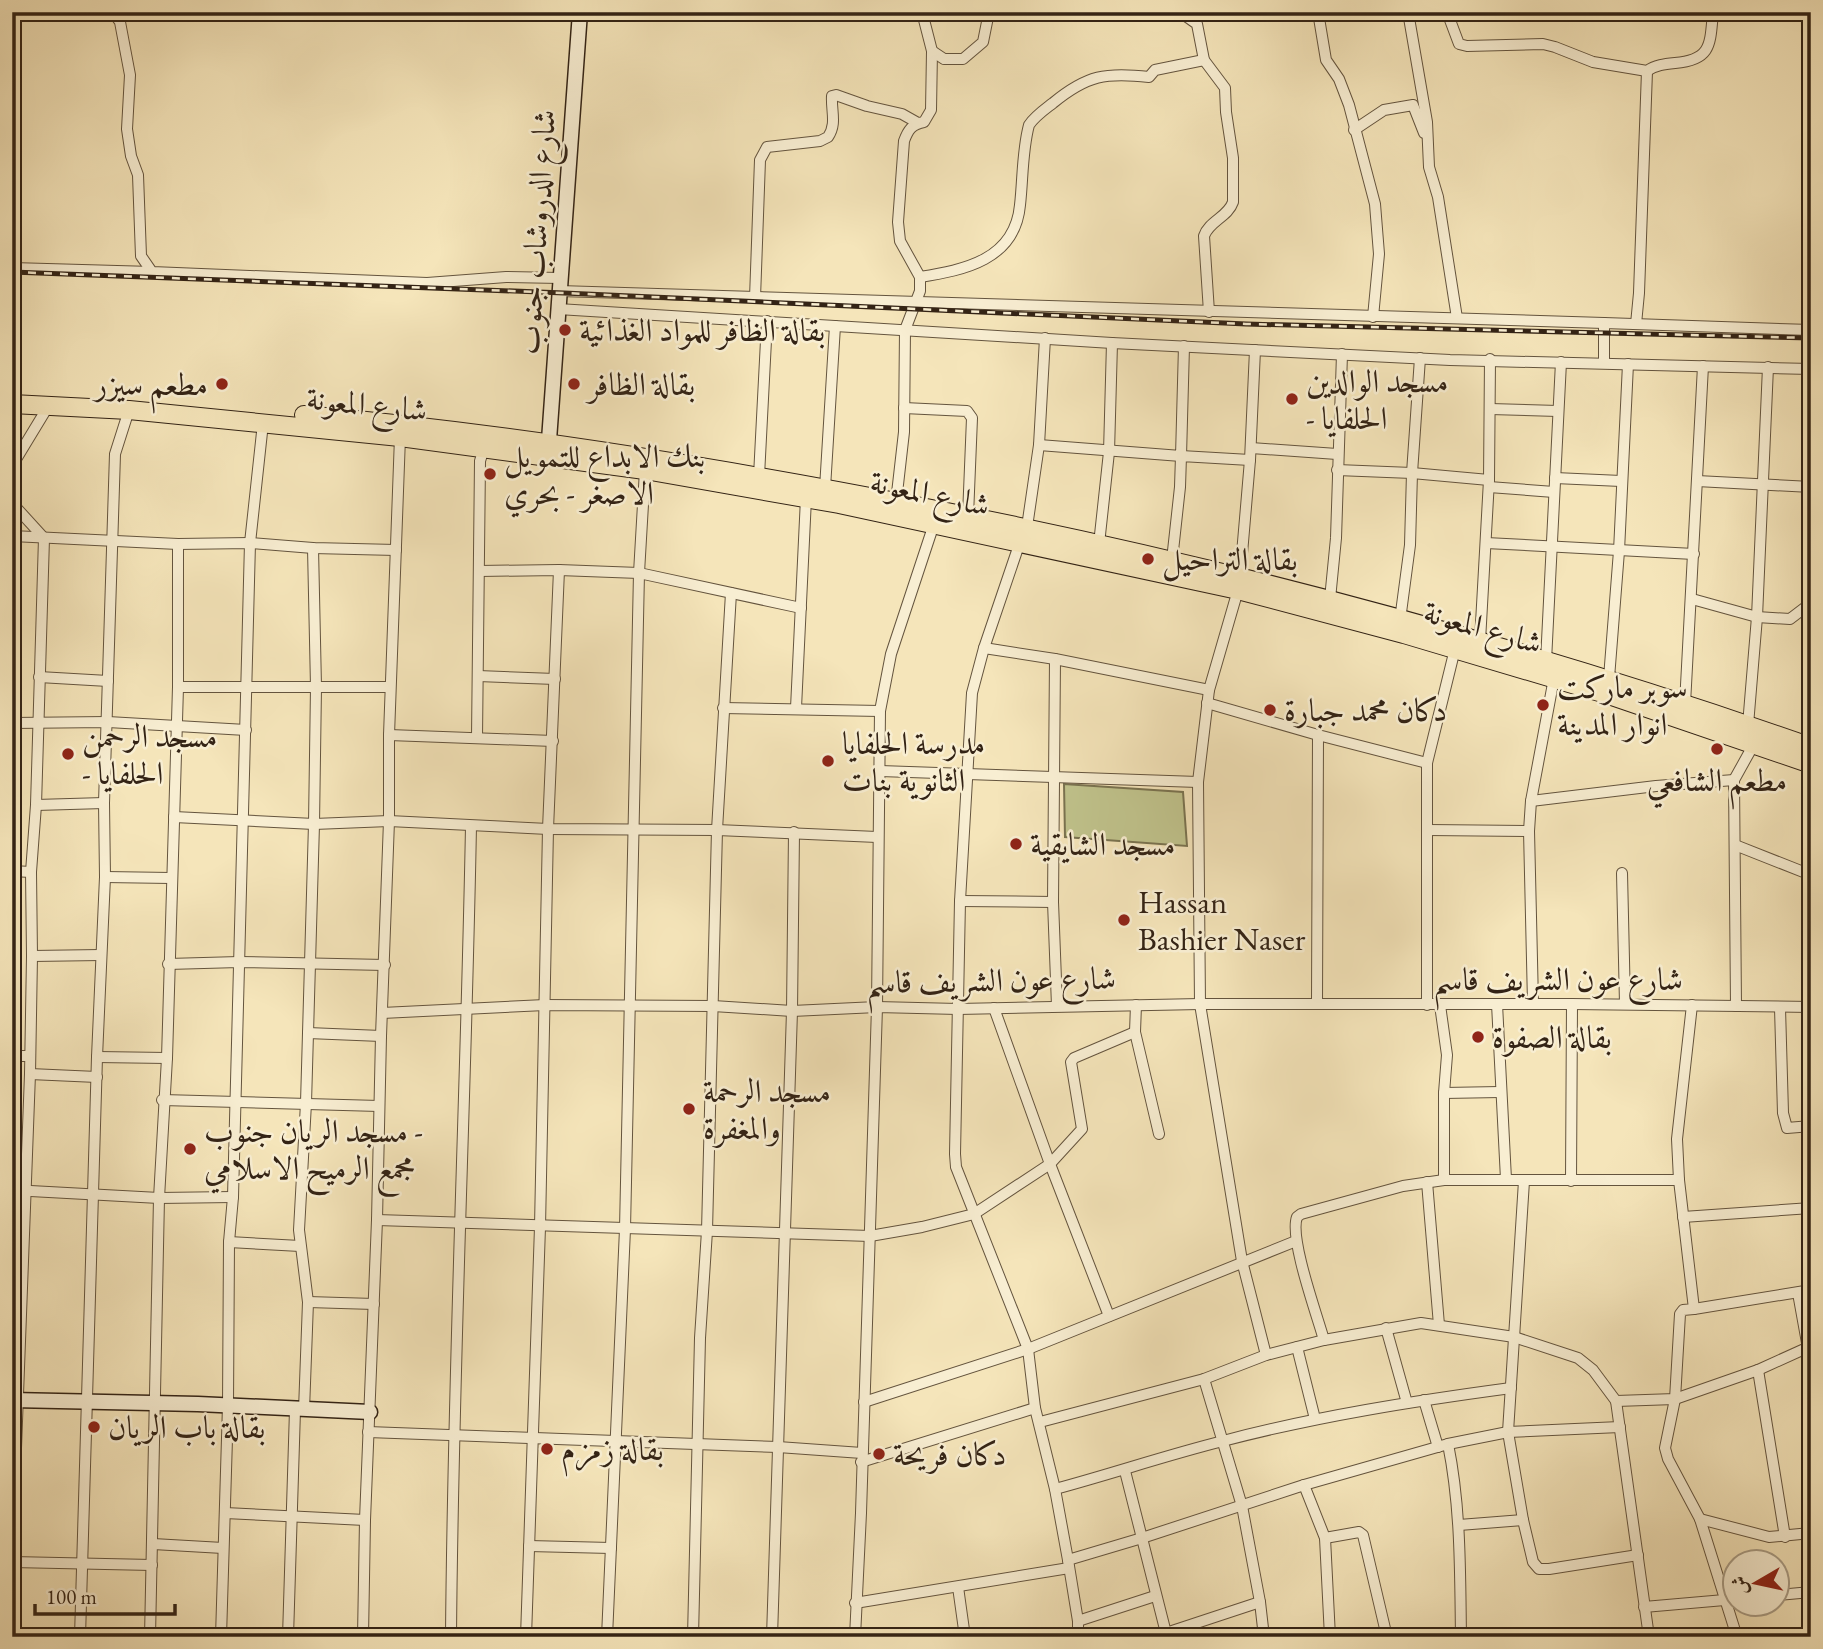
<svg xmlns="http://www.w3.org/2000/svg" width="1823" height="1649" font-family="'EB Garamond',Amiri,serif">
  <rect width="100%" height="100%" fill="#f5e5ba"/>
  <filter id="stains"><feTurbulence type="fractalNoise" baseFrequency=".00286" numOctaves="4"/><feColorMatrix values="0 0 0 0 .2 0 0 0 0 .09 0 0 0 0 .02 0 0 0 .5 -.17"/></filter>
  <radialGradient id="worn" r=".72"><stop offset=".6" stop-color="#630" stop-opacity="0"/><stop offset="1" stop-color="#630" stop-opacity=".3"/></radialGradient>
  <!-- green -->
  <path fill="#c0c38c" stroke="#7a7350" stroke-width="2" d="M1064,784L1183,792L1187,846L1065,837Z"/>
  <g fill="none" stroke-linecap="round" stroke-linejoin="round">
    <defs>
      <g id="street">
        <path d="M113,12L120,22L130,75L127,129L131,156L138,175L141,256L152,272L427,283L506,277L560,278"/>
        <path d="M1180,12L1197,24L1204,60L1225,88L1226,112L1233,158V202C1228,217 1209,221 1204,236L1209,312"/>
        <path d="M1318,12L1326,60L1339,79L1349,105L1375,204L1379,254L1373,317"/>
        <path d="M1408,12L1427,122L1429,167L1438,197L1457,318"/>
        <path d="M1447,12L1459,44L1467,46L1543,44L1555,47L1593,62L1647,71C1655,65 1665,64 1675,63C1712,60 1710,44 1713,12"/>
        <path d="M932,51L944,59H963L983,42L989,12"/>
        <path d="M1354,130L1384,110L1413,105L1424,133"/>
        <path d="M12,268L152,272"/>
        <path d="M920,277C964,270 1015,260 1020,205C1023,179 1022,151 1029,125C1035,116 1044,110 1053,103C1087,75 1106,72 1149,77L1155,70L1204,60"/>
        <path d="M559,291L1604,323"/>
        <path d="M755,298L760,160L767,147L820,141L828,137C837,124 831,111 832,96L836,95L867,106L902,114L918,123"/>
        <path d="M558,309L1112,343L1450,360L1811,369"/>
        <path d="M1636,324L1639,293L1647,71"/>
        <path d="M1604,363V323L1811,330"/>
        <path d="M904,408L967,411L972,418L968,516"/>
        <path d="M1490,409L1558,411"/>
        <path d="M1039,445L1181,456L1184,346"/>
        <path d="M1251,448L1337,454"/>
        <path d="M12,466L49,405"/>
        <path d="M1337,470L1412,473L1489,480"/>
        <path d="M759,476L767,321"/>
        <path d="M1555,478L1621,481"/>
        <path d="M1697,481L1811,487"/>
        <path d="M1489,487L1554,492"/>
        <path d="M825,488L835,326"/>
        <path d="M896,502L904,432L905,330L920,291V277L900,241L898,222L904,141C908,130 912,124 924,122L931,110L932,51L922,12"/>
        <path d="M12,503L44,538L36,805L31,872L32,956L30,1074L12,1555"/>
        <path d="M1027,527L1039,445L1045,338"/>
        <path d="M12,536L178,544L250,543L313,548L396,550"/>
        <path d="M1020,542L984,648L972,693L960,901L955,1154L956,1167L1028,1349L1035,1408L1055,1489L1068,1560L1078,1621V1637"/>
        <path d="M1486,543L1694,554"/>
        <path d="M1099,544L1109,452L1112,343"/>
        <path d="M1172,560L1180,487L1181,456L1250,460"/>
        <path d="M479,571L559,570L639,573L801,608"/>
        <path d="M1240,577L1250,460L1255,350"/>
        <path d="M1238,590L1209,690L1198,782L1200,1004L1242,1261L1266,1355"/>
        <path d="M1330,599L1336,538L1342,354"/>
        <path d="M1692,599L1757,617L1790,619L1811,603"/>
        <path d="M1400,620L1410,545L1412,473L1420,358"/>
        <path d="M1480,641L1489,480L1490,359"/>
        <path d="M984,648L1055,659L1209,690"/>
        <path d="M1055,659L1053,902L1057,1006"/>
        <path d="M1546,661L1561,362"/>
        <path d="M478,676L555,679"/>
        <path d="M39,677L108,681"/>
        <path d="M1609,678L1619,551L1628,364"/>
        <path d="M178,687H390"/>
        <path d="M1207,703L1318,735L1427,763"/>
        <path d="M1685,704L1703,366"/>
        <path d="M723,708L880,711"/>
        <path d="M796,708L806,498"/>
        <path d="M12,723L108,722L246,730"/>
        <path d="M1748,725L1757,617L1768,367"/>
        <path d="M389,735L553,741"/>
        <path d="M477,738L480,461L484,448"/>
        <path d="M880,771L1198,782"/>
        <path d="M1531,801L1656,786L1734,780"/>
        <path d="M36,805L104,803"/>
        <path d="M174,817L314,824L389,821L548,829L717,830L877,837"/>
        <path d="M1428,830L1529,831"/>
        <path d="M1735,845L1811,875"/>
        <path d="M12,871L31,872"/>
        <path d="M1622,873L1625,1004"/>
        <path d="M105,877L171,878"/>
        <path d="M960,901L1053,902"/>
        <path d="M32,956L101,955"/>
        <path d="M168,964L239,962L385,965"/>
        <path d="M1317,1003L1318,735"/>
        <path d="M1533,1003L1529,831L1531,801L1554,678"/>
        <path d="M1497,1004L1506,1179"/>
        <path d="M1136,1005L1135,1032L1159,1134"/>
        <path d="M1427,1005V763L1455,649"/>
        <path d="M1440,1005L1447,1055L1444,1093V1180"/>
        <path d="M1692,1005L1677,1139L1679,1180L1694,1309L1683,1310L1680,1314L1675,1399L1665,1448L1668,1459L1700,1519L1737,1637"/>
        <path d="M1736,1006L1734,780L1754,744"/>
        <path d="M994,1008L1050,1164L1109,1316"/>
        <path d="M1780,1008L1783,1113L1787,1128L1811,1126"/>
        <path d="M382,1013L545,1005L713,1006L792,1011L877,1007L958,1009L1200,1004H1572L1811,1007"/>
        <path d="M308,1033L381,1036"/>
        <path d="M12,1056H29"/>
        <path d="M97,1057L167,1058"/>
        <path d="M30,1074L97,1077"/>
        <path d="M1444,1093L1500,1092"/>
        <path d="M162,1100L379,1106"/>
        <path d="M1524,1181L1508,1432L1523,1520L1533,1562L1539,1569H1549L1638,1555"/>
        <path d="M1571,1181L1572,1004"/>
        <path d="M1427,1182L1439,1325"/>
        <path d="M12,1190L159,1198L233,1197"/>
        <path d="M1683,1217L1811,1208"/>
        <path d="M377,1220L870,1236L922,1227L974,1214L1050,1164L1082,1129L1071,1062L1074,1058L1135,1032"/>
        <path d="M229,1242L300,1246"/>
        <path d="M1798,1293L1811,1365"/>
        <path d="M308,1302L374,1304"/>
        <path d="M1694,1309L1811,1290"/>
        <path d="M1386,1328L1407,1403"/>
        <path d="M1324,1340C1317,1315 1289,1238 1297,1217L1301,1214L1403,1186L1444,1180H1679"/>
        <path d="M1297,1347L1315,1419"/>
        <path d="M1758,1370L1785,1537"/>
        <path d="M1204,1379L1242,1506L1260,1602L1264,1637"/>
        <path d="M1424,1400L1438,1447"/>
        <path d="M1616,1401L1675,1399L1758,1370L1811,1346"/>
        <path d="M864,1402L1028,1349L1296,1241"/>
        <path d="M304,1410L308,1302L299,1230L306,1103L314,824L316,687L313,548"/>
        <path d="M1040,1422L1204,1379L1266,1355L1324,1340L1421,1323L1514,1337L1578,1358L1593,1370L1616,1401L1649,1637"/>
        <path d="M368,1432L778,1447L862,1453"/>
        <path d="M1448,1444C1461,1508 1460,1572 1461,1637"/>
        <path d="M861,1462L1035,1408"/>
        <path d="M1125,1471L1167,1637"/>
        <path d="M1304,1485L1325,1538L1330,1637"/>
        <path d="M1055,1489C1111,1474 1167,1455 1223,1441C1318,1416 1414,1401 1511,1388"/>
        <path d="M225,1513L365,1520"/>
        <path d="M1700,1519L1769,1537L1811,1533"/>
        <path d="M1459,1525L1523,1520"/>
        <path d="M1325,1538L1359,1532L1363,1535L1387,1637"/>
        <path d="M153,1544L223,1548"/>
        <path d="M529,1546L611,1548"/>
        <path d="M1068,1560L1142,1538L1304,1485L1448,1444L1508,1432L1620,1427"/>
        <path d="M12,1562L152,1565"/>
        <path d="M958,1587L965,1637"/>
        <path d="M1778,1595L1811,1592"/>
        <path d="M855,1603L1069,1568"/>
        <path d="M1644,1607L1736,1599"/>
        <path d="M1078,1621L1155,1596"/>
        <path d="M1166,1633L1260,1602"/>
        <path d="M80,1637L97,1057L105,877L104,803L115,454L129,410"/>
        <path d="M150,1637L159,1198L167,1058L178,687V544"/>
        <path d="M221,1637L228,1405L229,1242L233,1197L250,543L263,423"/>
        <path d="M288,1637L295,1410"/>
        <path d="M363,1637L365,1520L377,1220L381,1036L389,821V735L400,437"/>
        <path d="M451,1637C453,1366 466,1096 471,826"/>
        <path d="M526,1637L540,1227L548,829L559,570"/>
        <path d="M607,1637L625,1229L639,573L645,470"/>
        <path d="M693,1637L700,1338L707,1231L717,830L731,593"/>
        <path d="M772,1637L792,1011L794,832"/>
        <path d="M855,1637L861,1513L877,1007L880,711L891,654L934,524"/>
      </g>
      <g id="secondary">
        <path d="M548,454L580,12"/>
        <path d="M12,1400L198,1404L370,1412"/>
      </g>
      <g id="highway">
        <path d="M12,404L129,410L400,437L645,470L839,504L1238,590L1404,634L1606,694L1811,764"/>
        <path d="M304,415C508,433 710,466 911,505C1217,564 1517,644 1811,747"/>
      </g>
    </defs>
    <!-- street casing -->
    <use href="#street" stroke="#64543e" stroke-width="12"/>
    <!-- secondary casing -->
    <use href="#secondary" stroke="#332315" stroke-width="17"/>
    <!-- highway casing -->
    <use href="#highway" stroke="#332315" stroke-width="20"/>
    <!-- street -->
    <use href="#street" stroke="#f8eed2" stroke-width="10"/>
    <!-- secondary -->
    <use href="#secondary" stroke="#f8eed2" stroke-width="14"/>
    <!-- highway -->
    <use href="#highway" stroke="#f5e5ba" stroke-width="18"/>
    <defs>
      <path id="rail" d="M12,272L564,293L1246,324L1811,338"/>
    </defs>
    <!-- rail casing -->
    <use href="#rail" stroke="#332315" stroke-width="5"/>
    <!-- rail -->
    <use href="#rail" stroke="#f8eed2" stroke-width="2.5" stroke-dasharray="8" stroke-linecap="butt"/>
  </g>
  <!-- markers -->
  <g fill="#8f2418" stroke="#f8eed2" stroke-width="2.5">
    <circle cx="565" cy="330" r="7"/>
    <circle cx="222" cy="384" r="7"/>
    <circle cx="574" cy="384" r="7"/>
    <circle cx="1292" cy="399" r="7"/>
    <circle cx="490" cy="474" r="7"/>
    <circle cx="1148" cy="559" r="7"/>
    <circle cx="1543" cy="705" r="7"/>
    <circle cx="1270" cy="710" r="7"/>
    <circle cx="1717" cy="749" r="7"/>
    <circle cx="68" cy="754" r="7"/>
    <circle cx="828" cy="761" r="7"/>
    <circle cx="1016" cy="844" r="7"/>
    <circle cx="1124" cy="920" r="7"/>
    <circle cx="1478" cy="1037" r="7"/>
    <circle cx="689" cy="1109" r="7"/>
    <circle cx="190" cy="1149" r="7"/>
    <circle cx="94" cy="1427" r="7"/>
    <circle cx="547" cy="1449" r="7"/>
    <circle cx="879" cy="1454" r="7"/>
  </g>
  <g text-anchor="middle" stroke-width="5" stroke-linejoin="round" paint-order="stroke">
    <!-- street labels -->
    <g font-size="32" fill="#332315" stroke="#f8eed2">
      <text transform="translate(536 232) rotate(-86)" y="11">شارع الدروشاب جنوب</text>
      <text transform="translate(367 404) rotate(6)" y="11">شارع المعونة</text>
      <text transform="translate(930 493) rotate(12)" y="11">شارع المعونة</text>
      <text transform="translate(1483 627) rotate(16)" y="11">شارع المعونة</text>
      <text x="1558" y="990">شارع عون الشريف قاسم</text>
      <text transform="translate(991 980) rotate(-1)" y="11">شارع عون الشريف قاسم</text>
    </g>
    <!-- poi labels -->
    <g font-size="32" fill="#332315" stroke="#f8eed2" text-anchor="start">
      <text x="579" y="341">بقالة الظافر للمواد الغذائية</text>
      <text x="1306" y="392">مسجد الوالدين<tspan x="1306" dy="37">- الحلفايا</tspan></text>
      <text x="208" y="395" text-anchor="end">مطعم سيزر</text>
      <text x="588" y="395">بقالة الظافر</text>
      <text x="504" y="467">بنك الابداع للتمويل<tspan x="504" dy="37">الاصغر - بحري</tspan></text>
      <text x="1162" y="570">بقالة التراحيل</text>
      <text x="1557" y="698">سوبر ماركت<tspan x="1557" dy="37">انوار المدينة</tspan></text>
      <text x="1284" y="721">دكان محمد جبارة</text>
      <text x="82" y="747">مسجد الرحمن<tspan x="82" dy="37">- الحلفايا</tspan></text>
      <text x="842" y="754">مدرسة الحلفايا<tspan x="842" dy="37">الثانوية بنات</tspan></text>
      <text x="1717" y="791" text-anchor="middle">مطعم الشافعي</text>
      <text x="1030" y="855">مسجد الشايقية</text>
      <text x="1138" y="913">Hassan<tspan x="1138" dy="37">Bashier Naser</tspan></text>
      <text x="1492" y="1048">بقالة الصفوة</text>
      <text x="703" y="1102">مسجد الرحمة<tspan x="703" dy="37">والمغفرة</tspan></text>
      <text x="204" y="1142">مسجد الريان جنوب -<tspan x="204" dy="37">مجمع الرميح الاسلامي</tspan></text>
      <text x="108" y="1438">بقالة باب الريان</text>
      <text x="561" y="1460">بقالة زمزم</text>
      <text x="893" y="1465">دكان فريحة</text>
    </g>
  </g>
  <!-- margin -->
  <rect width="1823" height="1649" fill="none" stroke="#f5e5ba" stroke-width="42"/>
  <rect x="14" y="14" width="1795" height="1621" fill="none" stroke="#332315" stroke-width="3.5"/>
  <rect x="21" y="21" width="1781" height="1607" fill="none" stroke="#332315" stroke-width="2"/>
  <!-- north arrow -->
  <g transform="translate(1756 1583) rotate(261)"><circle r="33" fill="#f8eed2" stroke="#a99d86" stroke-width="2"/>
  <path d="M0-5L12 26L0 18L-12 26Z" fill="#8f2418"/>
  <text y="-10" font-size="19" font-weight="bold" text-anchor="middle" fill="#332315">ش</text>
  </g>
  <!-- scale -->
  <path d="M35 1604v10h140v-10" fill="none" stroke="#332315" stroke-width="3.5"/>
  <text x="46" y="1604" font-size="21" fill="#332315" stroke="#f8eed2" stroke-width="5" paint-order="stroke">100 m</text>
  <rect width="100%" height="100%" filter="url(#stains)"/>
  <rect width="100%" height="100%" fill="url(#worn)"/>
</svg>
